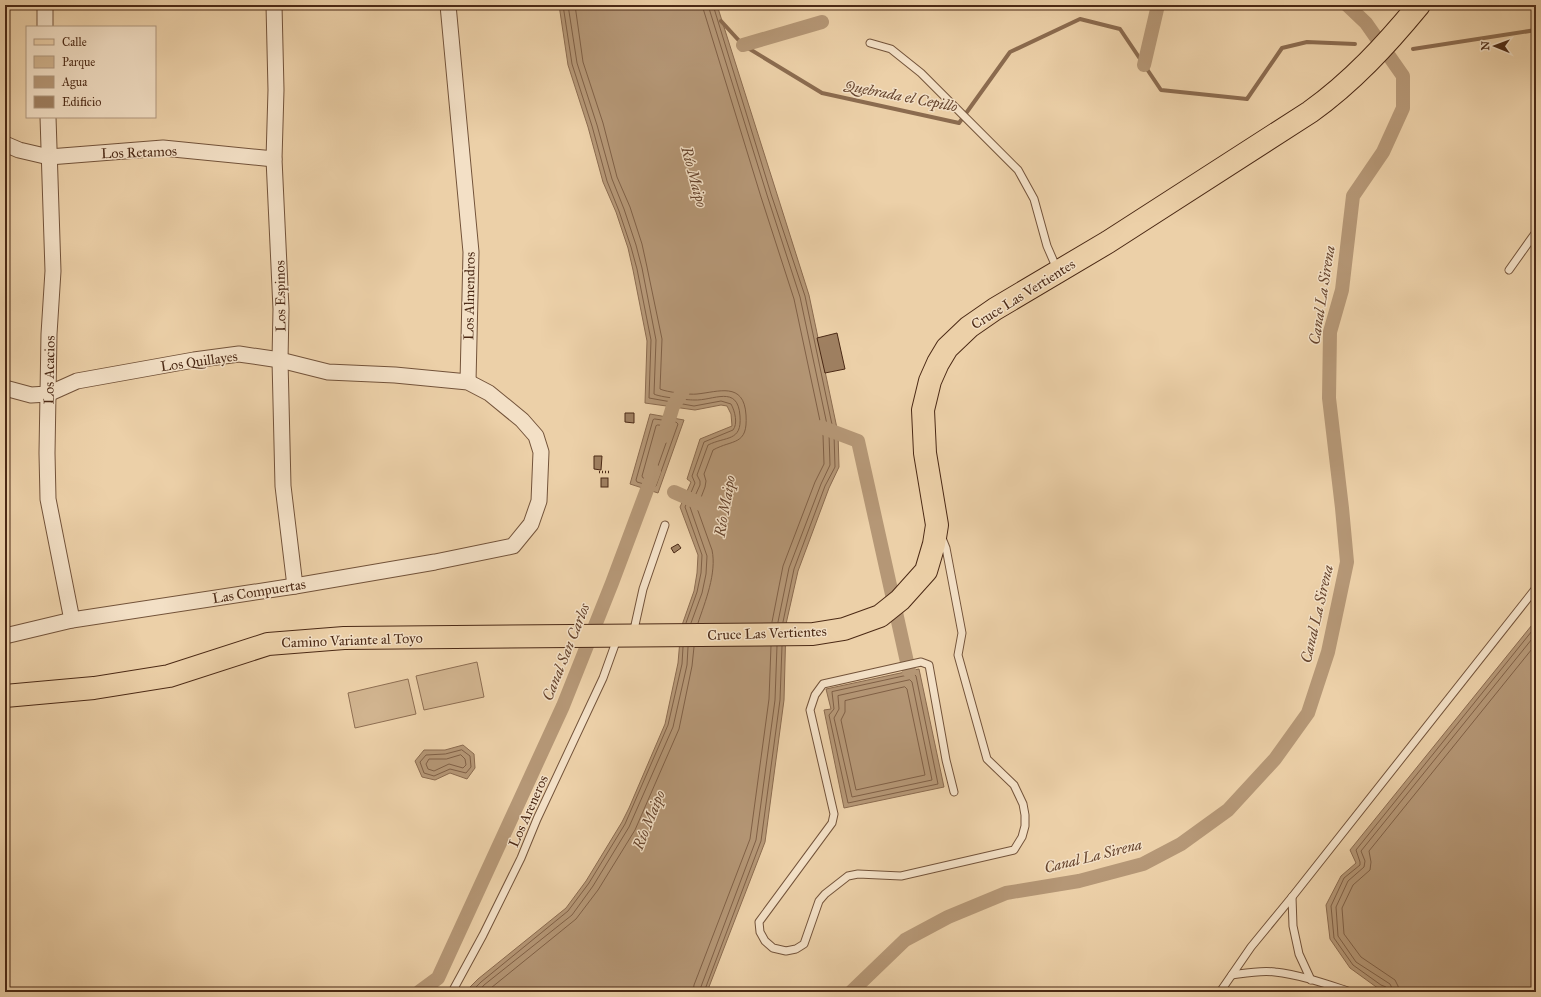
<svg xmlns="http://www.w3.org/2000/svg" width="1541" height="997" font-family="'IM FELL Great Primer',serif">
  <rect width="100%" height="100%" fill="#ecd0a8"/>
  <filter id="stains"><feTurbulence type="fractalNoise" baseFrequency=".005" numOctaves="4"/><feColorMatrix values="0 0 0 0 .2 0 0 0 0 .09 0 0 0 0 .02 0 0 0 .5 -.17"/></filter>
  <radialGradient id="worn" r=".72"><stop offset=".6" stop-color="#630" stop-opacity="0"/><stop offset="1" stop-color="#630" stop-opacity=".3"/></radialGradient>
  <!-- green -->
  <g fill="#d1b48f" stroke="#8e6e52">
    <path d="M477,662L484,697L424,710L416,676Z"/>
    <path d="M408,679L416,714L355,728L348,693Z"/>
  </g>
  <!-- water -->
  <g fill="#b59776" stroke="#8b6b4f">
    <path d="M559,5H717L809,295L838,433L839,467L829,488L798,571L786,624L784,700L765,842L707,992H465L478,979L566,908L586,881L622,822L629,808L665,724L678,663L681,628L694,591L697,573L698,555L680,507L691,482L687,479L700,439L732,426L731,414L727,406L721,405L695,410L645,403L647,341L633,270L628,248L616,212L603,182L588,127L568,65Z"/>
    <path d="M650,414L684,420L658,493L630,484Z"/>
    <path d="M1536,620V992H1390L1379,989L1350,968L1330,939L1326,905L1341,876L1356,863L1350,850Z"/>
    <path d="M919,669L944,787L844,808L824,710L831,709L826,689Z"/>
    <path d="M463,745L474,754L475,768L467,779L450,773L435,780L422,777L415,761L424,750H445Z"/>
  </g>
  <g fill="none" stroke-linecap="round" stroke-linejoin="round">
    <!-- shore -->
    <g stroke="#806046" stroke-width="1">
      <path d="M563,5L572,64L592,126L607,181L619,211L631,247L637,269L651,340L649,398L694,406L721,401L731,404C735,411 738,424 733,430L704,442L692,476L695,483L685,507L702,555L701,573L697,592L686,623"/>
      <path d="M568,5L577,63L597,125L612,179L624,209L636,245L642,268L656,340L654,394C659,397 687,400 694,400C713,401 738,384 740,416C742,442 726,436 708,445L697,475L700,481V485L690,507L707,556L706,574L702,593L691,623"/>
      <path d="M575,5L583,62L603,123L617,177L630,207L642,244L647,267L662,339L660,389C666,392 690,395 697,394C718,392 744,381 746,415C748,446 733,439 713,450L704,474L706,481L705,487L697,508L712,550C717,573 705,602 698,623"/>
      <path d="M702,5L761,197L794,299L823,435L824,464L815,482L783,566L772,622"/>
      <path d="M708,5L767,195L800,297L829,434L830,465L821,484L789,568L778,622"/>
      <path d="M713,5L771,194L805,296L834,434L835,467L825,486L794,569L783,622"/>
      <path d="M655,419L676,422L678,424L656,486L654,487L637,482L636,480L653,420Z"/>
      <path d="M658,425L669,426L671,429L653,480L651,481L643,478L642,476L656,426Z"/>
      <path d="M914,674L916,676L938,784L848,803L829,715L834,709L832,692Z"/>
      <path d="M910,680L912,682L932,780L852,797L834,718L839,709L838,696Z"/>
      <path d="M905,687L907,689L925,775L856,790L841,720L845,712V701Z"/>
      <path d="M462,750L470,756L471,767L466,773L450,769L434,776L424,773L420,762L426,755L445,754Z"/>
      <path d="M461,755L465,759L466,765L463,768L449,764L434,771L428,769L426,764L429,759H446Z"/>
      <path d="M471,992L481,982L568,911L589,883L625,824L668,725L682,664L683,647"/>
      <path d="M478,992L484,985L572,915L593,886L629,827L673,727L687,665L688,647"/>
      <path d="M486,992L576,919L598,890L635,830L679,729L692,666L694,647"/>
      <path d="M693,992L694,985L750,839L769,699L771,646"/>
      <path d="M699,992L756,840L775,700L777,646"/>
      <path d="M704,992L761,841L780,700L782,646"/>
      <path d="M1388,992L1386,987L1381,985L1353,965L1334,938L1331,906L1344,878L1360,865V862L1356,850L1536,626"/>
      <path d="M1393,992L1392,988L1390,984L1356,962L1338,936L1336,907L1348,881L1364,867L1365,861L1361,851L1536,634"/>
      <path d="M1399,992L1398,986L1395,980L1361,957L1344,934L1342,908L1353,885L1370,870L1371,862L1369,851L1536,644"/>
    </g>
    <!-- stream -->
    <g stroke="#8b6b4f" stroke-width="4">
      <path d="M721,21L743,45L822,93L959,123L1010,52L1080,19L1120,29L1161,90L1247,99L1282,48L1307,42L1355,44"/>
      <path d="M1413,49L1536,30"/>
    </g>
    <!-- canal -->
    <g stroke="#b59776" stroke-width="14">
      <path d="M743,45L822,22"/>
      <path d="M1144,65L1158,5"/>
      <path d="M821,427L858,441L909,671"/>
      <path d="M664,436L673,406L683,391"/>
      <path d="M674,492L701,504"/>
      <path d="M419,992L438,978L563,706L612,583L654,471"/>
      <path d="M851,992L905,940L948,917L1006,893L1079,881L1143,864L1181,844L1228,810L1275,759L1308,713L1328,652L1347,562L1342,508L1329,398L1330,332L1342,290L1353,196L1383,152L1403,108V76L1366,23L1347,5"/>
    </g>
  </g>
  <!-- building -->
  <g fill="#9f8061" stroke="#4b2915">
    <path d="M837,333L845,369L825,373L817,338Z"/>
    <path d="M625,413H634V423L625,422Z"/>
    <path d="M594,456H602L601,470L594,469Z"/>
    <rect x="601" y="478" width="7" height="9"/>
    <path d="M678,544L681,548L674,553L671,548Z"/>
  </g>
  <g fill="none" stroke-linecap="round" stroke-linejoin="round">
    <defs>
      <g id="service">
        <path d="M870,43L891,49L921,73L1018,170L1034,199L1047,246L1057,269"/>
        <path d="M1509,270L1536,232"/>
        <path d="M942,538L946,548L962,633L958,655L987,759L1014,785L1023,804L1025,815V826L1022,837L1014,850L901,876L858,874L848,876L825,894L819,901L804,944L796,949L786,951L773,948L765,941L760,932L759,922L832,823L834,814L810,710L815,695L823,684L921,662L929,665L946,760L954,792"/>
        <path d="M633,634L643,589L665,525"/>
        <path d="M1292,897L1293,926L1299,954L1311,980"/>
        <path d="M1232,975C1246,973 1261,970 1275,972C1301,975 1326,984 1351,992"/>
        <path d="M452,992L483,935L521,858L537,819L603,678L617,639"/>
        <path d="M1220,992L1251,947L1292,897L1536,588"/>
      </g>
      <g id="minor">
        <path d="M45,5V27"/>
        <path d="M274,5L276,90L274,159L281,309L280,360L283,486L295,586"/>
        <path d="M448,5L471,252L468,382"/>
        <path d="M48,117L53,271L49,334L47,453L48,499L72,620"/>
        <path d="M5,144L19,150L49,157L163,148L274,159"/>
        <path d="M5,388L31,395L48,394L77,381L194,360L239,354L280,360L328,372L395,375L468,382L489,393L522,420L536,436L541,452L539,501L531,524L513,546L435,562L295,586L72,620L5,636"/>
      </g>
      <path id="primary" d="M5,696L94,688L169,676L268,644L344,638L813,634L844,629L880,616L900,600L926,571L934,544L937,525L925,453L923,410L930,381L938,363L947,348L969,327L995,309L1108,242L1310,112C1352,82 1386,45 1419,5"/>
    </defs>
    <!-- service casing -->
    <use href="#service" stroke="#73533a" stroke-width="9"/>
    <!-- minor casing -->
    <use href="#minor" stroke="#73533a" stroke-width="17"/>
    <!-- primary casing -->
    <use href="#primary" stroke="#4b2915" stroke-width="24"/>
    <!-- path -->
    <path stroke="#4b2915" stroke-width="2.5" stroke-dasharray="1 2" stroke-linecap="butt" d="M599,472H610"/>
    <!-- service -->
    <use href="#service" stroke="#f3e0c6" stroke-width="7"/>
    <!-- minor -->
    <use href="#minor" stroke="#f3e0c6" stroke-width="15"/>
    <!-- primary -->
    <use href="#primary" stroke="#ecd0a8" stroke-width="22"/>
  </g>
  <g text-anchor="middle" stroke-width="3" stroke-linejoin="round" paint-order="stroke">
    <!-- street labels -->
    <g font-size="14" fill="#4b2915" stroke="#f3e0c6">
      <text transform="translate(139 152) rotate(-2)" y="5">Los Retamos</text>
      <text transform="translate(1023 294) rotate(-32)" y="5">Cruce Las Vertientes</text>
      <text transform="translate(280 296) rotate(-91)" y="5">Los Espinos</text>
      <text transform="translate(469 296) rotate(-89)" y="5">Los Almendros</text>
      <text transform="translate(199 361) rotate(-8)" y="5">Los Quillayes</text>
      <text transform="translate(49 370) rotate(-89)" y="5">Los Acacios</text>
      <text transform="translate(259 591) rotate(-9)" y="5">Las Compuertas</text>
      <text transform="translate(767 633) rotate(-2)" y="5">Cruce Las Vertientes</text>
      <text transform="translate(352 640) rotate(-2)" y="5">Camino Variante al Toyo</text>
      <text transform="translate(528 811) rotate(-66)" y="5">Los Areneros</text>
    </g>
    <!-- water labels -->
    <g font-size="15" font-style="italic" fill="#66442d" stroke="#f3e0c6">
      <text transform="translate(901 96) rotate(11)" y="5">Quebrada el Cepillo</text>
      <text transform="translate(694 177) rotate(75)" y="5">Río Maipo</text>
      <text transform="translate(1322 295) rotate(-81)" y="5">Canal La Sirena</text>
      <text transform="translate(725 506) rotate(-80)" y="5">Río Maipo</text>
      <text transform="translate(1317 614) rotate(-77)" y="5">Canal La Sirena</text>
      <text transform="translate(566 652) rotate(-68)" y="5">Canal San Carlos</text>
      <text transform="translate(649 820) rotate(-68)" y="5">Río Maipo</text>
      <text transform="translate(1093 856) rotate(-14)" y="5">Canal La Sirena</text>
    </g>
  </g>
  <!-- margin -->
  <rect width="1541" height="997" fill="none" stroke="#ecd0a8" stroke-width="20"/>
  <rect x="6" y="6" width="1529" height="985" fill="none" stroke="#4b2915" stroke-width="2"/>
  <rect x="10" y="10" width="1521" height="977" fill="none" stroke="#4b2915"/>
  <!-- legend -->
  <rect x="26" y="26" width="130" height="92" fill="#f3e0c6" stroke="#b0977f"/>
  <rect x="34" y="39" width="20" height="6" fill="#ecd0a8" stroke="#b0977f"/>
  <text x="62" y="46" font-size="12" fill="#4b2915">Calle</text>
  <rect x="34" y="56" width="20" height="12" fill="#d1b48f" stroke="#b0977f"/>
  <text x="62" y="66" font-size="12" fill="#4b2915">Parque</text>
  <rect x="34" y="76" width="20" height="12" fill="#b59776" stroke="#b0977f"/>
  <text x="62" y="86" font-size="12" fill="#4b2915">Agua</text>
  <rect x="34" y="96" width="20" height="12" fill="#9f8061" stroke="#b0977f"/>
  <text x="62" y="106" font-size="12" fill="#4b2915">Edificio</text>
  <!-- north arrow -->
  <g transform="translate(1495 46) rotate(271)" stroke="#f3e0c6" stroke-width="3" paint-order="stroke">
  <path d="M0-3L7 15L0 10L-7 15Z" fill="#4b2915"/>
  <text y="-6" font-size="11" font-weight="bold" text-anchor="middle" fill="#4b2915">N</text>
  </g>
  <rect width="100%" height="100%" filter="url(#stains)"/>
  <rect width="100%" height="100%" fill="url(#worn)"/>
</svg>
